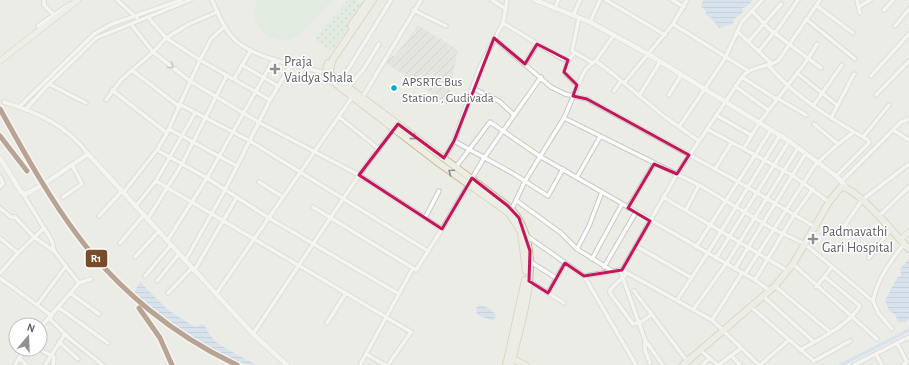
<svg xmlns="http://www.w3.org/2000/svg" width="909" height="365" font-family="'Alegreya Sans',sans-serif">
  <defs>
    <pattern id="industrial-furrows" width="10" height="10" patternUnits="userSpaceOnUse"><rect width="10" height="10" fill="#dcdbd7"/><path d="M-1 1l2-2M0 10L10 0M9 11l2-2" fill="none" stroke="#b6b5b2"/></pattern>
    <pattern id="park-dots" width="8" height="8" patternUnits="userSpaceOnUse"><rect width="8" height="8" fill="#d5e8d6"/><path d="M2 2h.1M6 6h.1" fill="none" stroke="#b0bfb1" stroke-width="1.8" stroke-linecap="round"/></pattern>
    <pattern id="water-rules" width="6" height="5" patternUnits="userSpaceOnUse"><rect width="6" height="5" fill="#bed6f4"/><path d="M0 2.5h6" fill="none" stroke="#9eb1c9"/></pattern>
  </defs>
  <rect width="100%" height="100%" fill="#ecece7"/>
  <!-- industrial -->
  <path fill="url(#industrial-furrows)" d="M418,25L458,50L447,104L386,63L390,55L395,56Z"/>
  <!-- grass -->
  <path fill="#d5e8d6" d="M257,0H333L300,34C276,51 245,28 257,0Z"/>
  <!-- park -->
  <path fill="url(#park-dots)" d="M348,0H357L365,5L332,51L314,39Z"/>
  <!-- water -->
  <g fill="url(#water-rules)">
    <path d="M703,0H753L746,7L742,8L743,12L734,19L733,24L719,28L711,18L706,15V11L701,7Z"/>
    <path d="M909,259V319L905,322H898L895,314L889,311L885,300L897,278L901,276L900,269Z"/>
    <path d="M140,282L168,310L195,327L202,324L205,325C211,346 238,353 256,365C225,365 156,316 134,293Z"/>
    <path d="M481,305L490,309L496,315L494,321L477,315L476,308Z"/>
  </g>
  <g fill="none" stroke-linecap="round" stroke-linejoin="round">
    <!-- canal -->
    <path stroke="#bed6f4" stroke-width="3.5" d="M841,365L909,330"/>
    <defs>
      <g id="street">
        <path d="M44,0V5L54,15"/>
        <path d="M117,0L137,18"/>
        <path d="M212,0C218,13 223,28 233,38C253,59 298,65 325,73"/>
        <path d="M492,0L506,9"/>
        <path d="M606,0L665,35"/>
        <path d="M672,0L684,7"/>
        <path d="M857,0L860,13"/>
        <path d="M817,6L853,33"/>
        <path d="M859,7L870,0"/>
        <path d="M555,9L558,0"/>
        <path d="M413,10L446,26"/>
        <path d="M884,10L893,0"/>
        <path d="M752,11L769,29L821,68"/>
        <path d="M573,16L580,0"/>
        <path d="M579,18L572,51L593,63"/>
        <path d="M806,19L855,59"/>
        <path d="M590,22L600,0"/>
        <path d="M503,23L561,58L568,60L574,54"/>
        <path d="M131,24L153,52L190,81L260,123L359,175L442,229L484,158L541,77"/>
        <path d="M673,24L747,70"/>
        <path d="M38,26L70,4"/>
        <path d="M225,26L211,39L200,60L270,100"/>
        <path d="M895,26L909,9"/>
        <path d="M737,31L772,64"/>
        <path d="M775,33L798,0"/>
        <path d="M494,38L551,87L565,94L587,99L737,181L815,227"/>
        <path d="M749,41L781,4"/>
        <path d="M759,51L774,32"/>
        <path d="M568,60L565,73L577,85"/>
        <path d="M596,61L613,74L665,117L699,141"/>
        <path d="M525,64L537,44"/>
        <path d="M242,65L278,86"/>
        <path d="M769,66C796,98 832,119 868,140L869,143L836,176"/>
        <path d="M133,71L180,107"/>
        <path d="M797,73L837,105"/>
        <path d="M871,76L909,34"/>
        <path d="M742,77L776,99"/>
        <path d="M234,79L251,50"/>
        <path d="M337,79L344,76L391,0"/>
        <path d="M624,83L673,24L687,0"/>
        <path d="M49,84L86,103"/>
        <path d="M735,86L768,110"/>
        <path d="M348,87L363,70L379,44"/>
        <path d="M472,88L499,101L514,115"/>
        <path d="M112,90L167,133"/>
        <path d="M614,91L621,81"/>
        <path d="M669,95L681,75"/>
        <path d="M876,95L909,61"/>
        <path d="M639,96L660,62"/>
        <path d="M362,98L421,0"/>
        <path d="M777,98L806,115"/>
        <path d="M106,100L121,80L153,52L166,38L189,24L217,12"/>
        <path d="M4,102C36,112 67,125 88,154"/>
        <path d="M181,105L250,141L428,251"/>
        <path d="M813,106L842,65"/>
        <path d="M19,107L94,34L112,24L181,0"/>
        <path d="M26,109L45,88L96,38L190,0"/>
        <path d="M716,115L751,135"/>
        <path d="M339,117L379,149"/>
        <path d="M564,118L699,185L773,229L805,244L873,301L879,314L892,329"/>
        <path d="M831,118L854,74"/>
        <path d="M814,124L838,144"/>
        <path d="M679,127L724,60L742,22L762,0"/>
        <path d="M169,129L237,166"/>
        <path d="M707,129L792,175L829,202"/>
        <path d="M893,130L909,140"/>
        <path d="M863,137L889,105"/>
        <path d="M454,141L514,174L548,196L563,169"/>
        <path d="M744,148L759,123L808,59L817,44"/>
        <path d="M157,150L207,178L269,218L399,294"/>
        <path d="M444,158L454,141L479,69L503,23L507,0"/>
        <path d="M456,167L490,122L541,157L755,280L770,291"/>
        <path d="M715,169L732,142"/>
        <path d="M0,177L3,183L0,187"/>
        <path d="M577,177L600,137"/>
        <path d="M156,181L386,317"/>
        <path d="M842,181L901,122L909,119"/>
        <path d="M259,182L283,197"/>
        <path d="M123,193L157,150L167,133L200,60L166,38L148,17"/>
        <path d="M23,194L52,241L54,251L79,283"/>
        <path d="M63,197L82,184L72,165"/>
        <path d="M663,197L788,271"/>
        <path d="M517,201L561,233L577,249L611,270"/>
        <path d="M135,207L156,181L195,113"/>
        <path d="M313,207L416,270L442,229"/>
        <path d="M0,208L11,217H15L34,237L54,251"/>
        <path d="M628,208L654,164"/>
        <path d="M686,210L699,185"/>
        <path d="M511,211L525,181L564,118L582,76L586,69L597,59L614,35"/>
        <path d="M99,216L121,192"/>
        <path d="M879,216L909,187"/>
        <path d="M425,218L439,191"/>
        <path d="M147,220L182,164L227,75"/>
        <path d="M843,228L862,200L909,164"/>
        <path d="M527,236L584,276L622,270L712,320L759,365"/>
        <path d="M0,238L18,253"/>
        <path d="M167,241L207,178L274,59"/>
        <path d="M120,243L143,216"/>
        <path d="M636,246L692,278"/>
        <path d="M696,247L771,130"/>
        <path d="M577,249L589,226L602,192"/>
        <path d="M135,257L158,232"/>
        <path d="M716,258L789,141"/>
        <path d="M869,258L890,230"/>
        <path d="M592,259L622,204"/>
        <path d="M185,261L225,190L270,100L292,63"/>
        <path d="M531,262L556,278"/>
        <path d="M793,264L877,339"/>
        <path d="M604,267L636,212"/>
        <path d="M735,269L806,153"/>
        <path d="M620,270L645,340L663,365"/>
        <path d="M622,270L677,174L742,77C750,67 766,67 778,61L820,0"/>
        <path d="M194,271L237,197"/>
        <path d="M0,273L18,253L44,228"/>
        <path d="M627,273L610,290V293L633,324L641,322L651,315"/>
        <path d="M745,274L815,165L838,144L854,132"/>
        <path d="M145,276L171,245"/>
        <path d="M584,276L636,365"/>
        <path d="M0,278L52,316"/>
        <path d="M755,280L794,215L813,189"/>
        <path d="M157,281L179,254"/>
        <path d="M529,281L564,303"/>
        <path d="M775,286L830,332"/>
        <path d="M816,287L832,267"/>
        <path d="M634,291L687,361"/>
        <path d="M70,293L99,314"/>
        <path d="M168,293L192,268"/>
        <path d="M548,293L565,263"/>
        <path d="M216,294L353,96"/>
        <path d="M763,296L814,342"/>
        <path d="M677,300L707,254L780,135"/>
        <path d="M873,301C877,279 891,261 904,244"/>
        <path d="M37,305L66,266"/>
        <path d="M58,307L108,343"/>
        <path d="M751,307L814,361L850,341"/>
        <path d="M693,310L726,264L798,148"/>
        <path d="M49,318L69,338L103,365"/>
        <path d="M387,318L411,332L388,365"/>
        <path d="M712,320L742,273"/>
        <path d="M327,323L346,293"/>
        <path d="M40,328L79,283L91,279"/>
        <path d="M253,334L359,175L395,127"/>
        <path d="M645,340V350L650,363"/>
        <path d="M59,342L78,359"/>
        <path d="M897,343L907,362L903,365"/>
        <path d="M39,349L54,357L53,365"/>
        <path d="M700,350L718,365"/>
        <path d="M800,350C821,338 847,326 860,306L825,277"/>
        <path d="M366,354L385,365"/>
        <path d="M876,354L882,365"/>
        <path d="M731,355L740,365"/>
        <path d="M19,358L27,365"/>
        <path d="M15,365L25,349"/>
        <path d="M45,365L65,334"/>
        <path d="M360,365L413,268"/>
        <path d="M702,365L710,358"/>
        <path d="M719,365L740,349"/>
        <path d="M760,365L789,340"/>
        <path d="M854,365L909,337"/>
      </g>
      <g id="secondary">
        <path d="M535,0L590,22L648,54L789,141L836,176L846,187"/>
        <path d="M0,158L21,192L26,194L44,184L88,154L253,334L287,365"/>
      </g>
      <g id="primary">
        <path d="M0,61L78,0"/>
        <path d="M900,240L909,232"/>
      </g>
      <g id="highway">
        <path d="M373,0L333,59L329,73L508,206C549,245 522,317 511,365"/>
        <path d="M351,26L369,0"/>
        <path d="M328,63L325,73L336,84L440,164L509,213L521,232L526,271"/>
        <path d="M508,357L525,280"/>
        <path d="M506,365L508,357L525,365"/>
        <path d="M683,365L775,286L793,264L829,202L841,187C857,187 896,236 909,249"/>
      </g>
    </defs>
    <!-- street casing -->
    <use href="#street" stroke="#c8c8c8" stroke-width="5.5"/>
    <!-- secondary casing -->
    <use href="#secondary" stroke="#c9c9c9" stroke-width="6"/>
    <!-- primary casing -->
    <use href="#primary" stroke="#d2ceb7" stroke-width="7"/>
    <!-- highway casing -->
    <use href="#highway" stroke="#c2ba96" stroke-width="8"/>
    <!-- street -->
    <use href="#street" stroke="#fcfcfb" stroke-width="3.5"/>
    <!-- secondary -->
    <use href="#secondary" stroke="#fcfcfb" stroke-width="4.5"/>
    <!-- primary -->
    <use href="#primary" stroke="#f2f2e9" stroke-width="5"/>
    <!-- highway -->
    <use href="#highway" stroke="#eeede2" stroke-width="6"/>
    <defs>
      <g id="rail-1">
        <path d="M0,109C24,152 48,196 78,236C119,291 175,336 237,365"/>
        <path d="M0,136L27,171"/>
        <path d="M139,308L160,338L172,365"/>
      </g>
    </defs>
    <!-- rail-1 casing -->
    <use href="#rail-1" stroke="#fff" stroke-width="8"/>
    <!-- rail-1 -->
    <use href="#rail-1" stroke="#7a4b2a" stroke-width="5"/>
  </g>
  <!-- one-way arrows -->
  <defs><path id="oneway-chevron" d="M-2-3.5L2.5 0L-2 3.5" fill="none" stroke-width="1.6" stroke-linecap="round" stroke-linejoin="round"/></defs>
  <use stroke="#9d9ea0" href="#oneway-chevron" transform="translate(171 66) rotate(37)"/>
  <g stroke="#909190">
    <use href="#oneway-chevron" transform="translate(414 137) rotate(36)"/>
    <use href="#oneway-chevron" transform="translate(451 172) rotate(-145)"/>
  </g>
  <!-- marked area -->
  <path d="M0 0H909V365H0ZM494,38L525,64L537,44L568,60L564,72L577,85L573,96L587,99L689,155L677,174L654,164L628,208L650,221L622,270L584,276L565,263L548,293L529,281L530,251L519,218L508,206L472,178L442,229L359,175L398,124L444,158L454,141Z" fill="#ecece7" fill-opacity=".55" fill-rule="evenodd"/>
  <path fill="none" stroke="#c2185b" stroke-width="3" stroke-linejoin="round" d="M494,38L525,64L537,44L568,60L564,72L577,85L573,96L587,99L689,155L677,174L654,164L628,208L650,221L622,270L584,276L565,263L548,293L529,281L530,251L519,218L508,206L472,178L442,229L359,175L398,124L444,158L454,141Z"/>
  <!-- markers -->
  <g fill="#8f9092" stroke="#fff" stroke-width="1.5">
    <path d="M273 63h4v4h4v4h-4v4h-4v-4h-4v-4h4z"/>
    <path d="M811 233h4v4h4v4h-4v4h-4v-4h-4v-4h4z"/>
  </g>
  <circle fill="#00a9ce" stroke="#fff" stroke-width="1.5" cx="394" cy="88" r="3.5"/>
  <g text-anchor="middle" stroke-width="3" stroke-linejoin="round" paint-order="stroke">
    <!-- bus labels -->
    <g font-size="13" fill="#5d5f64" stroke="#fff" text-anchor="start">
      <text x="402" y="86">APSRTC Bus<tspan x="402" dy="16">Station , Gudivada</tspan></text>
    </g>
    <!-- poi labels -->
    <g font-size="14" fill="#5d5f64" stroke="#fff" text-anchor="start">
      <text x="284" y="66">Praja<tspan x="284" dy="16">Vaidya Shala</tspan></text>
      <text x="822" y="236">Padmavathi<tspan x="822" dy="16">Gari Hospital</tspan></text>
    </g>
  </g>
  <rect stroke="#fff" stroke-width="1.5" x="85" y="249" width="23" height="19" rx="4" fill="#7a4b2a"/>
  <g font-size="11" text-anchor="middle" font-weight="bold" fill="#fff">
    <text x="96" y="262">R1</text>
  </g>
  <!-- north arrow -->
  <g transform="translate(28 337) rotate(19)"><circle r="19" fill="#ffffff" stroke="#bebfc1"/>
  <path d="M0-3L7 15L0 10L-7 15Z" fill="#8f9092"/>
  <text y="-6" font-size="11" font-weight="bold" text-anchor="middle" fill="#5d5f64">N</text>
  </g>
</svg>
